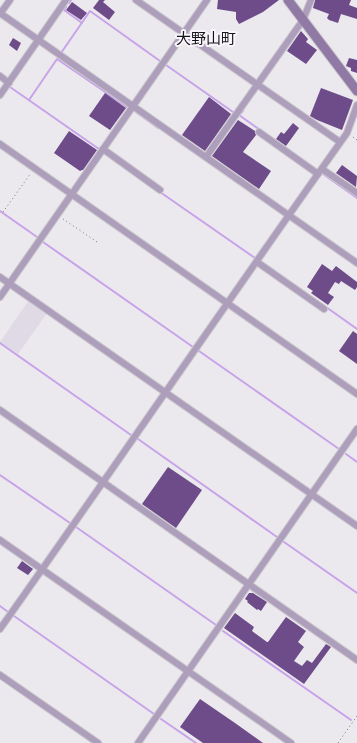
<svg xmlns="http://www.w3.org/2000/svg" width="357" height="743" font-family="'Nunito Sans','Noto Sans JP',sans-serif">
  <rect width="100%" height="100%" fill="#ebe8ee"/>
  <!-- built -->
  <path fill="#e0dae7" d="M29,300L47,313L18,354L0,342Z"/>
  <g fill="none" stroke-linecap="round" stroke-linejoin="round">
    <!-- stream -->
    <g stroke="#c8a3e9" stroke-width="2">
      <path d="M69,3L71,0"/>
      <path d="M66,7L64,10L82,23"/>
      <path d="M61,53L90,11L160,61"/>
      <path d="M166,65L233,112"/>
      <path d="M10,87L99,149"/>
      <path d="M29,100L57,59L127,107"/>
      <path d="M243,111L239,115L260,130"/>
      <path d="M136,112L158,128"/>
      <path d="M323,174L357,198"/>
      <path d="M160,192L255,258"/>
      <path d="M0,211L37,237"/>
      <path d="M43,242L193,347"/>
      <path d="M326,307L357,329"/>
      <path d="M0,343L131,435"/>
      <path d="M199,351L339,449"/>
      <path d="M138,439L277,537"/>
      <path d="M346,454L357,462"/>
      <path d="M0,475L70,523"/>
      <path d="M76,527L216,625"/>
      <path d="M284,542L357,593"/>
      <path d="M0,606L8,612"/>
      <path d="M14,616L154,714"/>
      <path d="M223,631L351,720"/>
      <path d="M161,719L196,743"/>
    </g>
  </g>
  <!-- building -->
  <g fill="#6e4c8a">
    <path d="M99,0H105L103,2L115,12L109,20L93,8Z"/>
    <path d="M218,0H279L263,12L239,24L236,19V12L217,9Z"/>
    <path d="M315,0H351L349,5L357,8V19L341,14L338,23L329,20L327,18L329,14L313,8Z"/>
    <path d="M72,2L87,13L81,20L66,10Z"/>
    <path d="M301,31L308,39L306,42L317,50L306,64L287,51Z"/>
    <path d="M13,38L21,43L17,51L9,45Z"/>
    <path d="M349,58L357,60V73L351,71V68L346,66Z"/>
    <path d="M321,88L353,100L342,130L317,120L310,116Z"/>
    <path d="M105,93L126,108L110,130L89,116Z"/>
    <path d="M209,97L231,114L205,151L182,135Z"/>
    <path d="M238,120L255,131L256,135L243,152L271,171L259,189L212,156Z"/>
    <path d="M293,123L299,128L286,146L276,139L281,132L284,134Z"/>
    <path d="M69,131L97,150L83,170H82L80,171L54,153Z"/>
    <path d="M342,165L357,176L356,187L336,173Z"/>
    <path d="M322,264L332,271L336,266L357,282V287L355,290L341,281L339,284L335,282L328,293L334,297L328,305L311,293L313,291L307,287Z"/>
    <path d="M353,331L357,334V364L339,351Z"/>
    <path d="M168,467L202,490L176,528L142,504Z"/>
    <path d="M22,561L33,569L28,575L17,568Z"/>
    <path d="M249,593H253L267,602L261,611L258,609L257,610L247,602L248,601L245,599Z"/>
    <path d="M235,613L254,627L252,631L267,642H268L286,617L306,631L298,642L304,647L294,661L302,666L307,660L312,663L326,644L331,647L304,684L224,628Z"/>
    <path d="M200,699L235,723L263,743H203L180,727Z"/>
  </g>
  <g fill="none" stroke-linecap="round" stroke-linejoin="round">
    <defs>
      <g id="minor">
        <path d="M136,0L340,142"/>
        <path d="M0,13L357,263"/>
        <path d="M0,14L10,0"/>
        <path d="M0,76L9,83"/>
        <path d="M0,95L66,0"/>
        <path d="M259,132L318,174"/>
        <path d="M0,144L357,394"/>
        <path d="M103,149L160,190"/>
        <path d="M206,157L303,20L311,0"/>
        <path d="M322,169L357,193"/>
        <path d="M257,262L324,309"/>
        <path d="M0,277L357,526"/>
        <path d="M0,297L207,0"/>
        <path d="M0,410L357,660"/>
        <path d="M0,540L291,743"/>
        <path d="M0,629C117,464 230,297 347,133L357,105"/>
        <path d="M0,675L98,743"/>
        <path d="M138,743L357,429"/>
      </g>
      <path id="secondary" d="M288,0L357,91"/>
    </defs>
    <!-- minor casing -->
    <use href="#minor" stroke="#c9c6cb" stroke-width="8"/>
    <!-- secondary casing -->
    <use href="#secondary" stroke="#c9c6cb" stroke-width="11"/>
    <!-- path -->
    <g stroke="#767478" stroke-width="1" stroke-dasharray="1 3" stroke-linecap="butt">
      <path d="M353,137L357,140"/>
      <path d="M3,212L31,173"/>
      <path d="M63,219L97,242"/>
      <path d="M338,743L357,716"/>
    </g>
    <!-- minor -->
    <use href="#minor" stroke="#ad9ebc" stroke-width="6"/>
    <!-- secondary -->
    <use href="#secondary" stroke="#9079a5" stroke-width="9"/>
  </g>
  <g text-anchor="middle" stroke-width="4" stroke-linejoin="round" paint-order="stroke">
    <!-- quarter labels -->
    <g font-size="15" fill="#151416" stroke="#f9f5fc">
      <text x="206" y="44">大野山町</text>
    </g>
  </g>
</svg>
